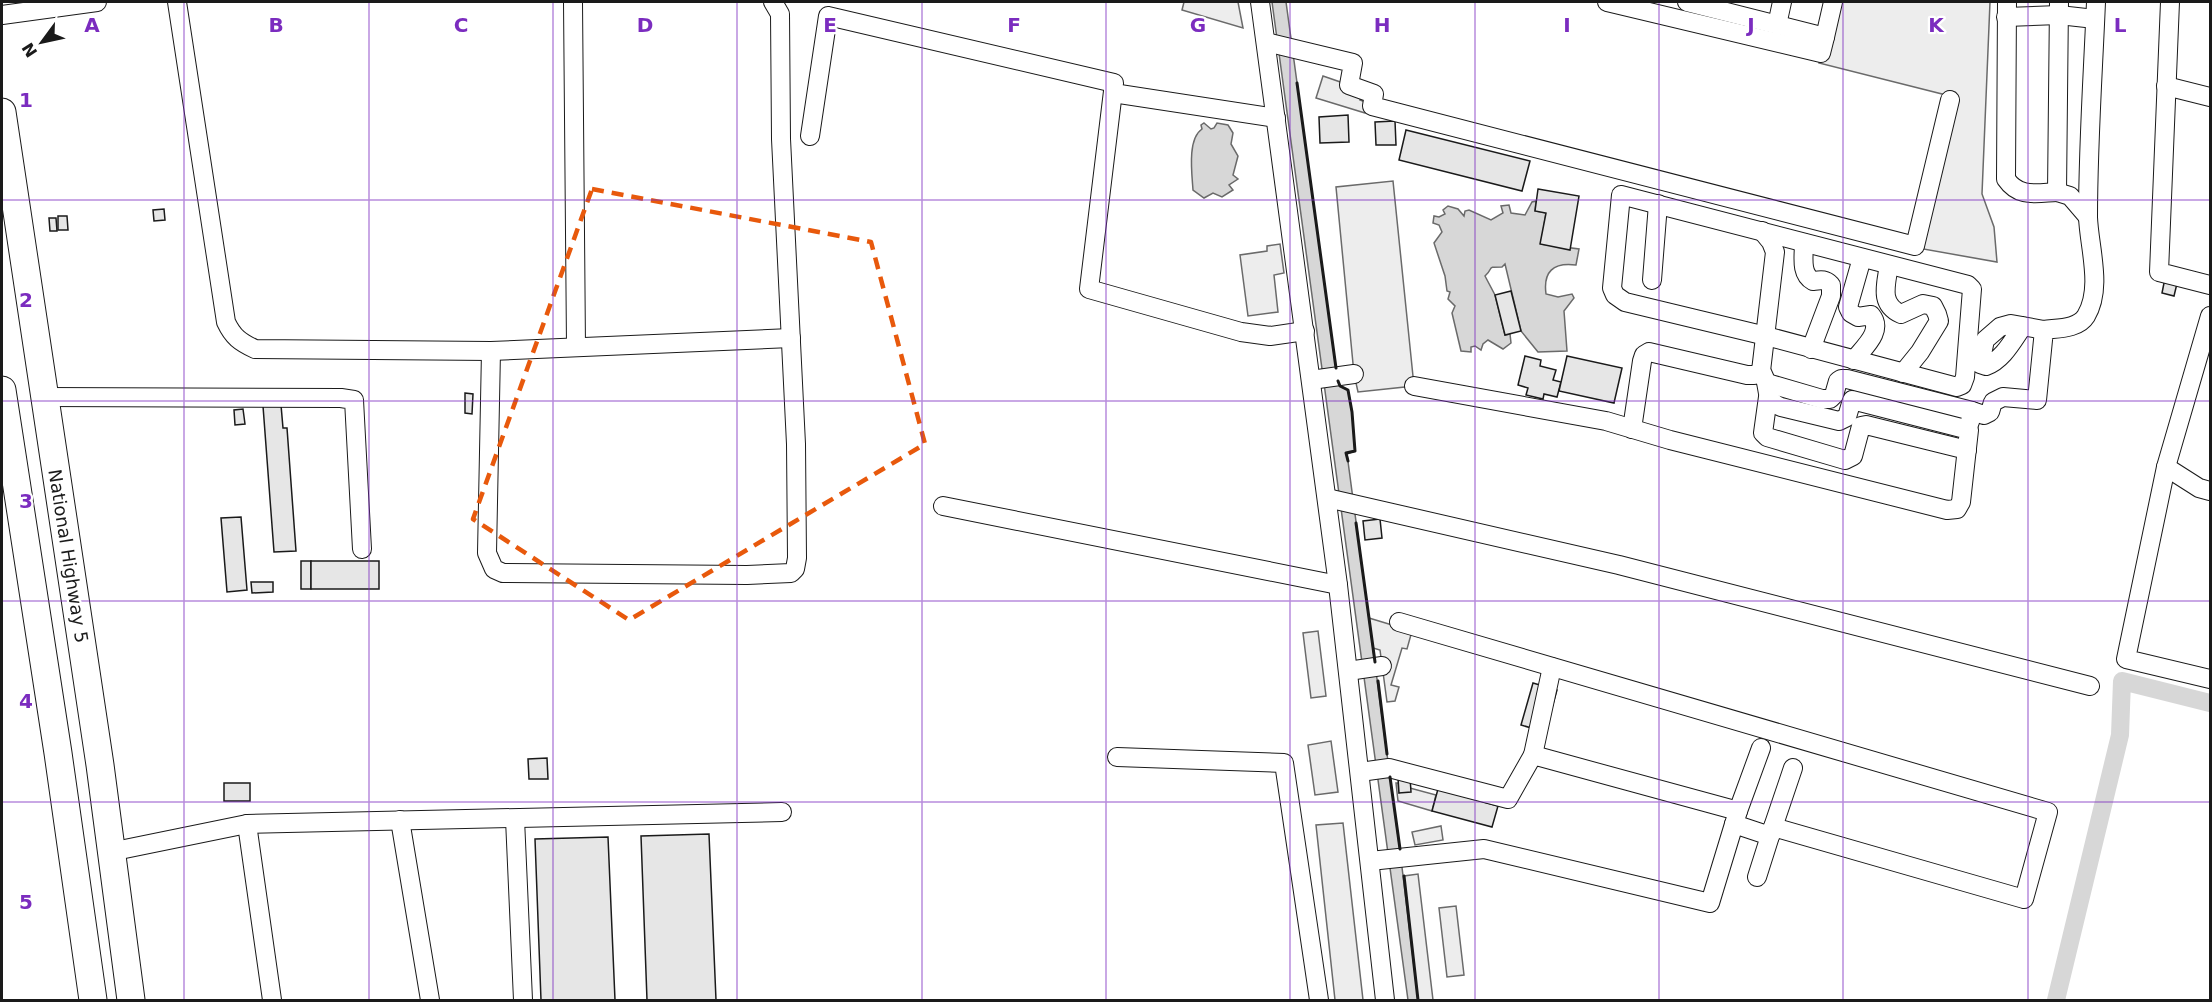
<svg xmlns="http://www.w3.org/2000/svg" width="2212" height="1002" font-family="'DejaVu Sans',sans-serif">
  <rect width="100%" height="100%" fill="#fff"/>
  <!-- built -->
  <g fill="#ededed" stroke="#6a6a6a" stroke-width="1.5">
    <path d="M1184,2H1238L1243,28L1182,10Z"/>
    <path d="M1833,2H1990L1982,194L1994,227L1997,262L1912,247L1950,100L1942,94L1819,63Z"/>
    <path d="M1323,76L1349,85L1361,94L1360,100L1368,103L1365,113L1316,98Z"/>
    <path d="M1393,181L1414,386L1358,392L1354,374L1336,187Z"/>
    <path d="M1280,244L1284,273L1274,275L1278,312L1248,316L1240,255L1267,251V246Z"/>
    <path d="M1369,618L1412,631L1407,649L1402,648L1391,685L1399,687L1395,701L1387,702L1380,650L1373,648Z"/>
    <path d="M1318,631L1326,696L1311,698L1303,633Z"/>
    <path d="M1331,741L1338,792L1315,795L1308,745Z"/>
    <path d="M1396,783H1398L1399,793L1410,788L1436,795L1432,811L1398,801Z"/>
    <path d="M1343,823L1363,1000H1335L1316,825Z"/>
    <path d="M1441,826L1443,840L1415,845L1412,832Z"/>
    <path d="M1418,874L1433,1000H1418L1404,876Z"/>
    <path d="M1456,906L1464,975L1447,977L1439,908Z"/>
  </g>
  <!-- water -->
  <g fill="#d7d7d7" stroke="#6a6a6a" stroke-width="1.5">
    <path d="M1272,2H1286L1337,376L1340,386L1348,390L1352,412L1355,451L1347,454L1401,859L1418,1000H1408Z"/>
    <path d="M1204,123L1211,129L1214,128L1217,123L1228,125L1233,133L1231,144L1238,156L1233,175L1238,179L1229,185L1233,190L1222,197L1213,193L1204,198L1193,190C1192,174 1187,139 1202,129L1201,125Z"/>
    <path d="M1536,201L1535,211L1546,213L1541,244L1579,249L1576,265C1553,262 1543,272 1546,294L1558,297L1572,294L1574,298L1564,311L1567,351L1538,352L1521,331L1505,264L1502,267C1485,267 1495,267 1485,276L1495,295L1505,335L1510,334L1511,343L1503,349L1488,340L1483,344L1481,350L1475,346L1471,347V352L1461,351L1452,313L1455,306L1448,299L1450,292L1447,291L1445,276L1434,243L1442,232L1439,225L1433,223L1434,216L1439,217L1445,214L1443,210L1448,206L1458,209L1464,216L1465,211L1469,210L1491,220L1503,213L1501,206L1509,205L1511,213L1525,215L1532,202Z"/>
  </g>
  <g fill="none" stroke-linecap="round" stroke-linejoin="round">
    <!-- canal -->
    <path stroke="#d7d7d7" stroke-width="18" d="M2056,1000L2120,735L2122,681L2210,703"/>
  </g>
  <!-- building -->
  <g fill="#e6e6e6" stroke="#1a1a1a" stroke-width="1.5">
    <path d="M1348,115L1349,142L1320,143L1319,117Z"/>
    <path d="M1395,121L1396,145H1376L1375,122Z"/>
    <path d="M1406,130L1530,161L1522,191L1399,160Z"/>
    <path d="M1538,189L1579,196L1570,250L1540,244L1546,213L1535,211Z"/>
    <path d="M164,209L165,220L154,221L153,210Z"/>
    <path d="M58,216H67L68,230H58Z"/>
    <path d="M49,218H56L57,231H50Z"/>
    <path d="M2167,268L2180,271L2174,296L2162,293Z"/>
    <path d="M1511,291L1521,331L1505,335L1495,295Z"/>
    <path d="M1525,356L1541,360L1540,366L1556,370L1553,380L1561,382L1557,397L1544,394L1543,399L1526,395L1528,388L1518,385Z"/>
    <path d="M1567,356L1622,368L1614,403L1559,391Z"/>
    <path d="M465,393L473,394L472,414L465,413Z"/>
    <path d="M281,405L283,428H287L296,551L274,552L263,406Z"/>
    <path d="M243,409L245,424L235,425L234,410Z"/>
    <path d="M241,517L247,590L227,592L221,518Z"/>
    <path d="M1380,519L1382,538L1365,540L1363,521Z"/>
    <rect x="301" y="561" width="10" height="28"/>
    <rect x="311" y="561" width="68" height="28"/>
    <path d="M251,582H273V592L252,593Z"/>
    <path d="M1533,683L1557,690L1545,732L1521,725Z"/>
    <path d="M547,758L548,779H529L528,759Z"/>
    <path d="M1410,777L1411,792L1399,793L1398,778Z"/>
    <rect x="224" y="783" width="26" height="18"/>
    <path d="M1438,789L1498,806L1492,827L1432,811Z"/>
    <path d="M709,834L716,1000H647L641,836Z"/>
    <path d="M608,837L615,1000H541L535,839Z"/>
  </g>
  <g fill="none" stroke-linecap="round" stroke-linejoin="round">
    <defs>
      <g id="minor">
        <path d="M177,2L226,322C233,337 240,342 255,349L491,351L791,338"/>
        <path d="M573,2L576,347"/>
        <path d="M1260,2L1338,585L1385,1000"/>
        <path d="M1607,2L1821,53L1825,37"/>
        <path d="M1687,2L1825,37L1833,2"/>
        <path d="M2007,2L2006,179C2019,198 2036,193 2057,192"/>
        <path d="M2059,2L2057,192L2070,196L2088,217"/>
        <path d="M2170,2L2159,272L2210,285"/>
        <path d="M2,15L97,2"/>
        <path d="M2006,17L2059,15L2095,19"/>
        <path d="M1777,25L1782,2"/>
        <path d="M1266,42L1353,63L1349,85L1374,94L1372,106L1915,246L1950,100"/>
        <path d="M2166,86L2210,97"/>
        <path d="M1113,93L1276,118"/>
        <path d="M810,136L828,16L1114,83L1089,289L1241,332L1270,336L1305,331"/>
        <path d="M1621,195L1968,285L1972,289L1965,377L1962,385L1957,387L1766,336L1625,302L1615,295L1612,288Z"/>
        <path d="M1804,243C1804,256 1800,274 1813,281C1821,280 1825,279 1831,285V296L1811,349"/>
        <path d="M1889,265C1886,285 1879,304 1901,314L1923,304L1933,306L1937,314L1939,321L1920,352L1903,373"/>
        <path d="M1652,280L1658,204"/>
        <path d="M2210,316L2166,467L2126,659L2210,679"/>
        <path d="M2023,326C2013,340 2003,360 1986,366L1980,364L1985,340L2000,327L2011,324L2044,330"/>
        <path d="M491,351L487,553L494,569L503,573L747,575L791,573L795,569L797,558L796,444L781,139L780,14L773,2"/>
        <path d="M1854,360C1864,347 1884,331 1871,315L1858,317L1851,313L1848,307L1862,258"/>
        <path d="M1311,380L1354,374"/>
        <path d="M1767,383L1822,399H1830L1834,395L1838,381L1841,379H1847L1972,411L1970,422"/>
        <path d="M1414,386L1606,421L1670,440L1947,510L1957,509L1961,502L1969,430L1852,400L1847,417L1839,421L1781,407C1761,399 1772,386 1761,371"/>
        <path d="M44,397L341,398L354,400L362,549"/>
        <path d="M1768,397L1763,433L1767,437L1845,460L1853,456L1861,426L1866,425L1967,450"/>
        <path d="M1972,411L1984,415L1990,412L1993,402L2003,397L2037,400L2044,330C2058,328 2078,329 2086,316C2103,288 2089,247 2088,217C2088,145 2093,73 2096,2"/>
        <path d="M1632,429L1642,361L1644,355L1649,352L1747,375H1754L1761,371L1775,252L1771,242L1762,231"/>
        <path d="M2166,467L2199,488L2210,491"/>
        <path d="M1327,498L1619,565L2090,686"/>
        <path d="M943,506L1338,585"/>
        <path d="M1399,622L2048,812L2024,899L1773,827"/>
        <path d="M1348,671L1382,666"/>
        <path d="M1533,755L1552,667"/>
        <path d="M1117,757L1284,763L1319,1000"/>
        <path d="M1360,772L1389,768L1508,799L1533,755L1738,811L1710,903L1484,849L1370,861"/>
        <path d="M1738,811L1761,748"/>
        <path d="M515,819L523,1000"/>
        <path d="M400,820L430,1000"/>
        <path d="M247,824L272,1000"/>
        <path d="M1734,824L1770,836L1757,877"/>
        <path d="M1770,836L1793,768"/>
        <path d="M110,852L247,824L782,812"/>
      </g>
      <g id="highway">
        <path d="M2,112L100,765L131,1000"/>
        <path d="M2,390L58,753L93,1000"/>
      </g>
    </defs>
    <!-- minor casing -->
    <use href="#minor" stroke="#1a1a1a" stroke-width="20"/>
    <!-- highway casing -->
    <use href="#highway" stroke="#1a1a1a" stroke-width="29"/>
    <!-- minor -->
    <use href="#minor" stroke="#fff" stroke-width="18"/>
    <!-- highway -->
    <use href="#highway" stroke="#fff" stroke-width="27"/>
    <!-- wall -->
    <g stroke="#1a1a1a" stroke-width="3">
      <path d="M1297,83L1336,368"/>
      <path d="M1338,381L1340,386L1348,390L1352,412L1355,451L1346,453L1348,461"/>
      <path d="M1356,523L1375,662"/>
      <path d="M1378,681L1387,754"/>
      <path d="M1390,777L1400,849"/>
      <path d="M1404,876L1418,1000"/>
    </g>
  </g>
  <!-- marked area -->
  <path fill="none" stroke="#e8590c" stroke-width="4.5" stroke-dasharray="12 8" stroke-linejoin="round" d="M592,189L871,242L925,444L629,620L473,519Z"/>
  <!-- grid -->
  <path fill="none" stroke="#7b2cbf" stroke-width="1.5" stroke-opacity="0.55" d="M184,2V1000M369,2V1000M553,2V1000M737,2V1000M922,2V1000M1106,2V1000M1290,2V1000M1475,2V1000M1659,2V1000M1843,2V1000M2028,2V1000M2,200H2210M2,401H2210M2,601H2210M2,802H2210"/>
  <g text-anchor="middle" stroke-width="4.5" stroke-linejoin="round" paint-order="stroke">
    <!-- street labels -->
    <g font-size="18" fill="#1a1a1a" stroke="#fff">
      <text transform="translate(68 556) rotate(81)" y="6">National Highway 5</text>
    </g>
  </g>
  <g font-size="20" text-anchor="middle" font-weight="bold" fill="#7b2cbf" stroke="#fff" stroke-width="4.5" stroke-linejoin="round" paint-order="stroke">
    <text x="92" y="32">A</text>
    <text x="276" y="32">B</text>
    <text x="461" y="32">C</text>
    <text x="645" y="32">D</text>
    <text x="830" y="32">E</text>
    <text x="1014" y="32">F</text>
    <text x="1198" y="32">G</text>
    <text x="1382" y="32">H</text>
    <text x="1567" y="32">I</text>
    <text x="1751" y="32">J</text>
    <text x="1936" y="32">K</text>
    <text x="2120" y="32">L</text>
    <text x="26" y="107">1</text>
    <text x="26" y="307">2</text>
    <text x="26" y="508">3</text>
    <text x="26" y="708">4</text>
    <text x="26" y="909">5</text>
  </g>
  <!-- border -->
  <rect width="2212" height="1002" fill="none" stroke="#1a1a1a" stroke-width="6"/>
  <!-- north arrow -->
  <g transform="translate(42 42) rotate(237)" stroke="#ffffff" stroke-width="4.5" paint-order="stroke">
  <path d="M0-4.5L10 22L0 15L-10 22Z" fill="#1a1a1a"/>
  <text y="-9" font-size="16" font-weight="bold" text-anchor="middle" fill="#1a1a1a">N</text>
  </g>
</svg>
